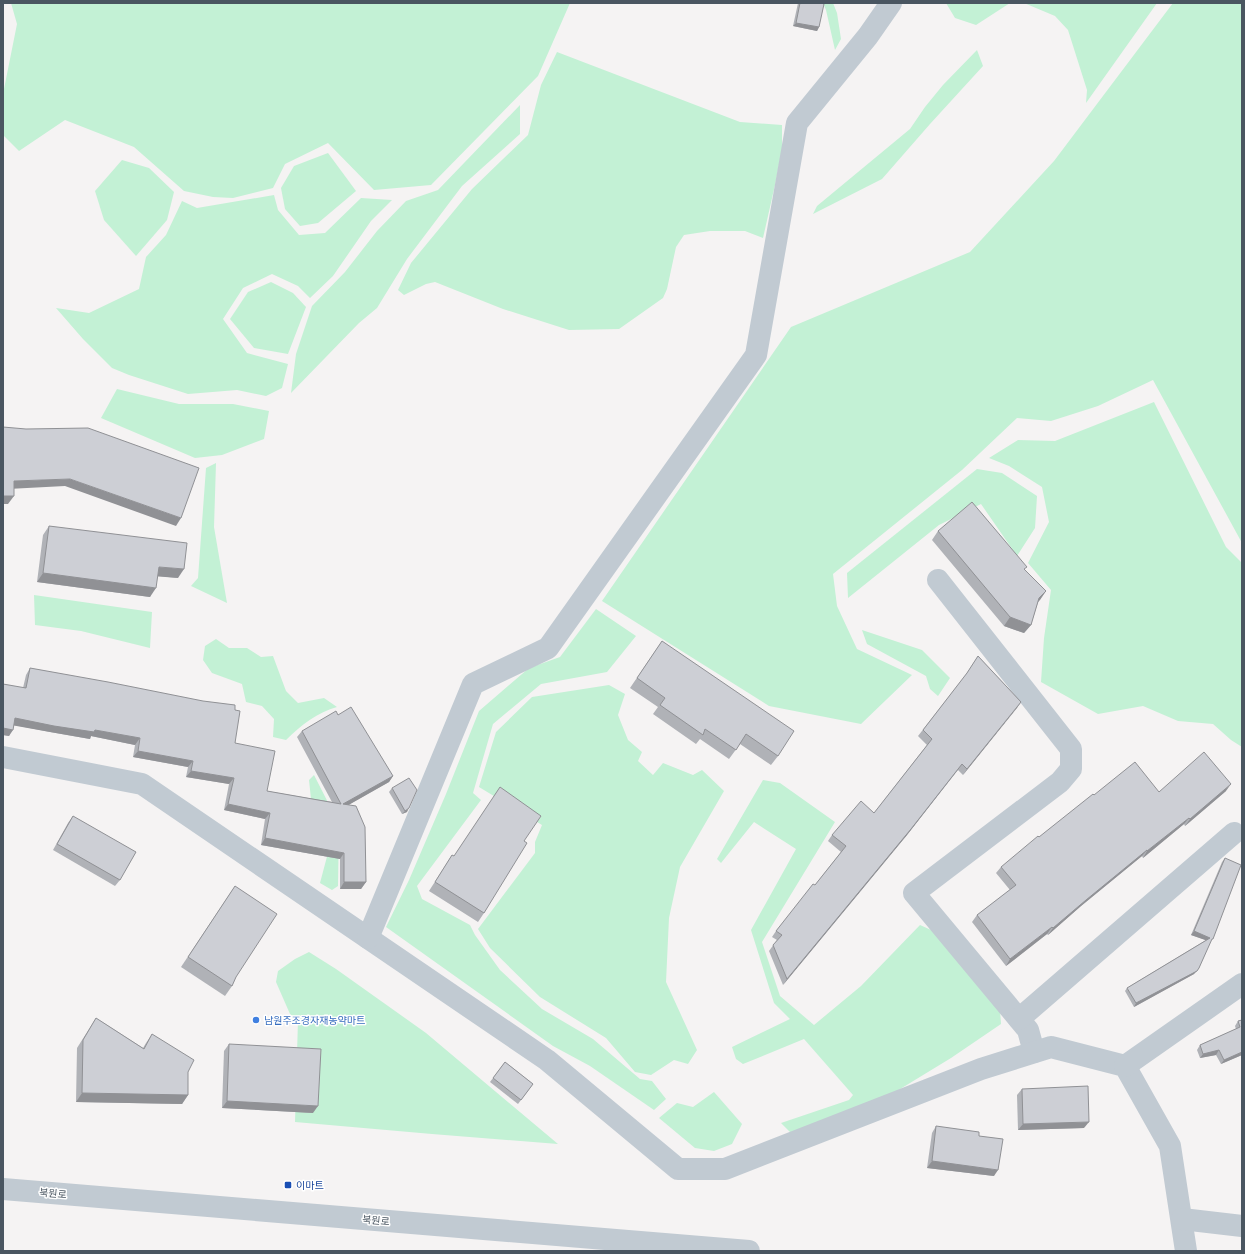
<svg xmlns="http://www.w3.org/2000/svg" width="1245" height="1254" font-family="Quicksand,'Noto Sans KR',sans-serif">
  <rect width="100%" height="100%" fill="#f5f3f3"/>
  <!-- green -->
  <g fill="#c3f1d5">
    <path d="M11,3H570L538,76L431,185L374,190L328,143L285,164L273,188L233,198L213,197L184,191L134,147L65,120L19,151L3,135V94L17,24Z"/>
    <path d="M823,3H833L837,13L841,39L835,50L826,10Z"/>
    <path d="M946,3H1010L976,25L955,18Z"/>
    <path d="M1024,3H1157L1086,103L1087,90L1068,30L1055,16Z"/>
    <path d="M1173,3H1242V543L1153,380L1098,406L1051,421L1017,418L962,470L833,574L837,606L857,649L912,675L861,724L769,706L602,601L791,327L970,252L1054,161Z"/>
    <path d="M977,50L983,66L930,124L882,179L813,214L817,206L910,129L925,107L943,85Z"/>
    <path d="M557,52L740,122L782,125V149L775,185L763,238L745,231H710L684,235L676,247L667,289L663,298L619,329L569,330L503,309L435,282L426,284L404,295L398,290L411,263L472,189L528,135L541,85Z"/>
    <path d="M520,105V134L462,186L407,259L377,308L359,323L291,393L296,354L312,306L345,272L377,231L406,201L438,190Z"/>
    <path d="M328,153L356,191L318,223L300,226L285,209L281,188L294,166Z"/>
    <path d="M122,160L149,168L174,192L167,220L136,256L104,220L95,191Z"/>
    <path d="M274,195L278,210L299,235L325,233L361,198L392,200L371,221L333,276L310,298L298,286L272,274L243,288L223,319L247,353L288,364L282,388L266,396L237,390L188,394L129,375L112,368L83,339L56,308L89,313L139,289L146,257L166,235L182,201L197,208Z"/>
    <path d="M271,282L293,293L306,307L288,354L254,348L230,319L248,292Z"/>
    <path d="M117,389L179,404H233L269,411L264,439L222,455L195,458L101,418Z"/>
    <path d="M1154,402L1226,547L1242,563V747L1231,740L1213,724L1178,721L1143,706L1098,714L1041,682L1044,638L1051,590L1028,563L1049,522L1042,487L1009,466L989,458L1018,440L1055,441Z"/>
    <path d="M216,463L214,527L227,603L191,586L198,578L206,468Z"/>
    <path d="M977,469L1002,473L1037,496L1035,528L1017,556L981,504L939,525L848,598L847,573Z"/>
    <path d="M34,595L152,612L150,648L81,631L35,625Z"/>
    <path d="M596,609L636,636L607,672L541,684L493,724L473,793L481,800L417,886L422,899L470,925L475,935L500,970L542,1009L593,1039L640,1079L652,1081L666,1099L654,1110L590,1066L553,1046L386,927L409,880L446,794L479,711L529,668L560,657Z"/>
    <path d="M862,630L922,650L950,678L938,696L930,689L926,676L867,644Z"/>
    <path d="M216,639L229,648H247L261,657L273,656L286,691L298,703L324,698L337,707C318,712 301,725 286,740L273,737L274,719L262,706L246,702L242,684L212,673L203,660L205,646Z"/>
    <path d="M609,685L625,694L618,715L628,740L642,752L638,761L653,775L663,763L693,775L702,770L724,791L680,867L669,918L666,982L697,1050L688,1064L674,1060L651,1075L635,1072L606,1038L540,997L490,948L478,929L535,853V842L542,825L479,787L496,732L532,697Z"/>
    <path d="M314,775L339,824L338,886L332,890L320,883L329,849L311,799L309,780Z"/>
    <path d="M763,780L780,783L835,822L762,942L780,996L814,1025L861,986L920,925L940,934L1000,1010L1001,1024L951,1058L869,1108L791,1133L781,1123L849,1100L853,1095L804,1039L743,1064L736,1059L732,1047L790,1019L774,1003L751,930L796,849L754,822L721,863L717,859Z"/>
    <path d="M309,952L336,969L426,1033L558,1144L432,1134L295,1122L298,1020L290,1014L276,982L278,971L295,959Z"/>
    <path d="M714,1092L742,1124L732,1144L714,1151L695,1148L659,1118L677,1103L693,1107Z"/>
  </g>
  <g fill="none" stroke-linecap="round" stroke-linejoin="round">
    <!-- minor -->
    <g stroke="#c1cad2" stroke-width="22">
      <path d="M938,580L1071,749V769L1060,782L914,893L1028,1030L1034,1052"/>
      <path d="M3,757L142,784L547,1060L678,1169H725L981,1069L1051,1047L1125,1066L1170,1146L1186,1251"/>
      <path d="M368,938L473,684L548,648L756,355L797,123L868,36L891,3"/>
      <path d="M1019,1019L1234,833"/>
      <path d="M1125,1066L1242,984"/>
      <path d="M3,1189L749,1251"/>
      <path d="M1182,1219L1242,1226"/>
    </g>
  </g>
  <!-- wall -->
  <g fill="#b0b2b7">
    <path d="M798,3H821L819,27L817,31L793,26Z"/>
    <path d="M49,526L178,578L158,576L150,597L37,582L43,535Z"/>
    <path d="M938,531L1025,570L1046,591L1038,602L1031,625L1024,633L1004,626L932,540Z"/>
    <path d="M662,641L778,756L771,765L740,744L729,759L700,739L696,744L653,714L658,707L630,688Z"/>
    <path d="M978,656L1021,702L963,775L958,770L907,835L783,985L769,951L777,940L772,937L776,931L815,885L841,852L828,841L832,835L874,813L927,745L918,736L965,676Z"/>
    <path d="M30,668L235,710V743L267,791L332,802L297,737L302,731L338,715L393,776L389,782L348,805L366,882L361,889H340V859L261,845L265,819L224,810L229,784L186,777L188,767L133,757L135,745L91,736L90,739L50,732L14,725L9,736L3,735V684L23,688L26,675Z"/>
    <path d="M392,788L407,812L402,814L389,792Z"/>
    <path d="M1226,791L1185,826L1184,824L1143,858L1142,856L1081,906L1048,935L1047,934L1006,966L972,922L977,915L1010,890L996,873L1001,867L1094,795Z"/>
    <path d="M73,816L120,880L115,886L53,850L68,823Z"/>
    <path d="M524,841L484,913L478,922L429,891L452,855L453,856Z"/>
    <path d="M1225,858L1210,942L1199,968L1194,974L1134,1007L1125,991L1127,988L1206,940L1191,935L1222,862Z"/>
    <path d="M235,886L236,977L232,986L225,996L181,967Z"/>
    <path d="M96,1018L143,1048L146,1043L152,1034L188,1095L182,1104L76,1102L77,1048Z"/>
    <path d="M1242,1020V1055L1221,1064L1216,1055L1200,1058L1197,1050L1200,1045L1236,1029L1235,1026L1238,1021Z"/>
    <path d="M229,1044L313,1113L222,1108L224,1051Z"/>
    <path d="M505,1062L533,1084L518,1104L490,1082Z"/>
    <path d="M1022,1089L1084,1128L1018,1130L1017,1095Z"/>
    <path d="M936,1126L994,1176L927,1168L932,1133Z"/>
  </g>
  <!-- shaded-wall -->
  <g fill="#909195">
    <path d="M796,23L819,27L817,31L793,26Z"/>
    <path d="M70,479L181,518L176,526L65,486L8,489L14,481Z"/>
    <path d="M3,496H14L8,504H3Z"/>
    <path d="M159,567L184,569L178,578L153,576Z"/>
    <path d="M43,573L156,588L150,597L37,582Z"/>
    <path d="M1046,591L1040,600L1033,607L1039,598Z"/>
    <path d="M1010,617L1031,625L1024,633L1004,626Z"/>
    <path d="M1021,702L1017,708L963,775L967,769Z"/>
    <path d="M15,718L95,730L140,738L135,745L91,736L90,739L50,732L11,725Z"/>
    <path d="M3,728L13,730L9,736L3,735Z"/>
    <path d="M138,751L193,761L188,767L133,757Z"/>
    <path d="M962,764L907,835L783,985L787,979Z"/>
    <path d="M191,771L234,778L229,784L186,777Z"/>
    <path d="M393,776L389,782L338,811L343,804Z"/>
    <path d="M1231,784L1226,791L1185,826L1190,819Z"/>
    <path d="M228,804L270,813L265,819L224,810Z"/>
    <path d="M409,808L407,812L402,814L405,811Z"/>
    <path d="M1189,818L1184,824L1143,858L1147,851Z"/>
    <path d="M265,838L344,853L340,859L261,845Z"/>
    <path d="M1147,850L1142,856L1081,906L1048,935L1053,928L1086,900Z"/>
    <path d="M344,882H366L361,889H340Z"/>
    <path d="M1052,927L1047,934L1006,966L1010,959Z"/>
    <path d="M1194,931L1210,938L1208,941L1191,935Z"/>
    <path d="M1199,968L1194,974L1134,1007L1136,1003Z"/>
    <path d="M1219,1050L1216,1055L1200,1058L1203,1054Z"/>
    <path d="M1242,1052V1055L1221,1064L1224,1060Z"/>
    <path d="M82,1093L188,1095L182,1104L76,1102Z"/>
    <path d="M227,1101L318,1106L313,1113L222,1108Z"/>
    <path d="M1089,1122L1084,1128L1018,1130L1023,1124Z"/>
    <path d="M932,1161L998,1170L994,1176L927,1168Z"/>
  </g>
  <!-- building -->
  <g fill="#cdcfd5" stroke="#909195">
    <path d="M800,3H821L824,4L819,27L796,23Z"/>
    <path d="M3,427L26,429L88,428L199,468L181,518L70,479L14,481V496H3Z"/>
    <path d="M972,502L1027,567L1024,569L1046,591L1039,598L1031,625L1010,617L938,531Z"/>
    <path d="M49,526L187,543L184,569L159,567L156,588L43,573Z"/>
    <path d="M662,641L794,731L778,756L746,734L736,750L705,729L703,735L660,705L665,698L637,678Z"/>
    <path d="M978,656L1021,702L967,769L962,764L911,829L787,979L773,945L782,935L776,931L813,884L815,885L846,846L832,835L861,801L874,813L932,739L923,730L967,673Z"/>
    <path d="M30,668L108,682L203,701L235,705V710L240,711L235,743L275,751L267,791L341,804L302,731L336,711L338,715L351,707L393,776L343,804L356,806L365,827L366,882H344V853L265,838L270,813L228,804L234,778L191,771L193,761L138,751L140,738L95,730L94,732L54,726L15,718L13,730L3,728V684L26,688Z"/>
    <path d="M1204,752L1231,784L1190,819L1189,818L1147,851V850L1086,900L1053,928L1052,927L1010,959L977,915L1016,885L1001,867L1038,836L1039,837L1093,794L1094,795L1135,762L1159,792Z"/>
    <path d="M409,778L417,790L409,808L405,811L392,788Z"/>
    <path d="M500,787L541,816L524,841L527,843L484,913L435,882L452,855L454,856Z"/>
    <path d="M73,816L136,852L120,880L57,844Z"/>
    <path d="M1225,858L1241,865L1213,939H1212L1199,968L1197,971L1136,1003L1127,988L1210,938L1194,931Z"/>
    <path d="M235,886L277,914L236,977L232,986L188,957Z"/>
    <path d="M96,1018L144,1049L152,1034L194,1060L188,1072V1095L82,1093L83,1040Z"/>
    <path d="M1242,1020V1052L1224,1060L1219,1050L1203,1054L1200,1045L1240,1027L1238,1021Z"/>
    <path d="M229,1044L321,1049L318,1106L227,1101Z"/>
    <path d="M505,1062L533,1084L521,1100L493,1078Z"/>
    <path d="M1088,1086L1089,1122L1023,1124L1022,1089Z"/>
    <path d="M936,1126L979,1132V1136L1003,1139L998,1170L932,1161Z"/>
  </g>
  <!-- markers -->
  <circle fill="#3f7fe0" stroke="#fff" stroke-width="1.5" cx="256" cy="1020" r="4"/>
  <rect fill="#1a4fb4" stroke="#fff" stroke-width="1.5" x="284" y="1181" width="8" height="8" rx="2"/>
  <g text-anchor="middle" stroke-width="3" stroke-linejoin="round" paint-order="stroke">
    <!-- shop labels -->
    <g font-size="10" fill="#366cbe" stroke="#fff" text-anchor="start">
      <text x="264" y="1024">남원주조경자재농약마트</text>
    </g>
    <!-- transit labels -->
    <g font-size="10" fill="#164399" stroke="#fff" text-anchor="start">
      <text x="296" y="1189">이마트</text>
    </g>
    <!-- street labels -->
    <g font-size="10" fill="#4a5661" stroke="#fff">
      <text transform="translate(53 1193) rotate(5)" y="4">북원로</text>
      <text transform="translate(376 1220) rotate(5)" y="4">북원로</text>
    </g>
  </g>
  <!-- border -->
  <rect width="1245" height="1254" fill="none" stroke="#4a5661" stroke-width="8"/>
</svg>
